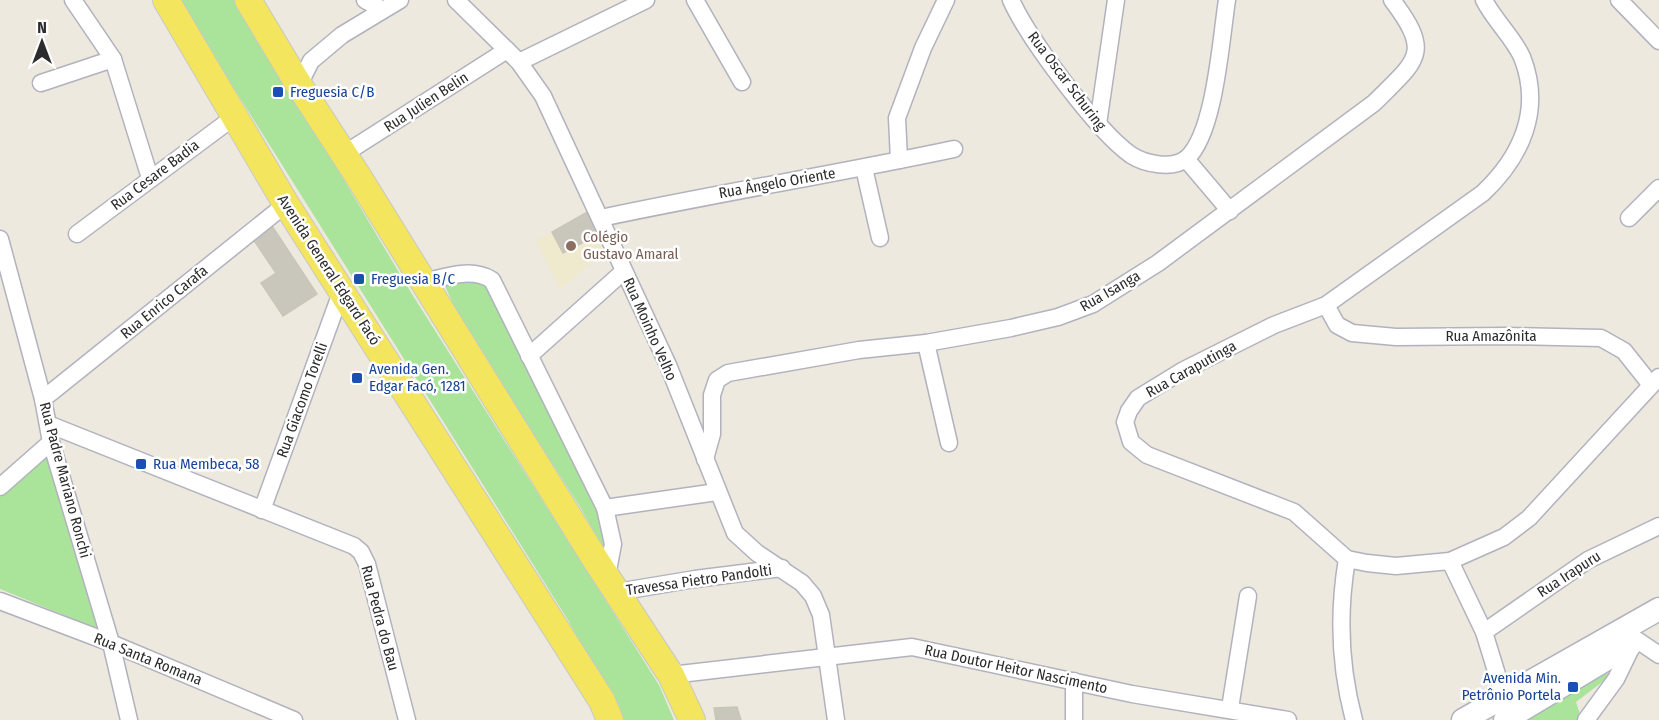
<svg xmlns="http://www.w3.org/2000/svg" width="1659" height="720" font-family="'Fira Sans Condensed',sans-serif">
  <rect width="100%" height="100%" fill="#ede9de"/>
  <!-- education -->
  <path fill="#efe9cd" d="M589,211L606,251L560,289L536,241Z"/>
  <!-- green -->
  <g fill="#a9e49a">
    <path d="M182,0H237L410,291L659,685L674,720H621L568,620L186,12Z"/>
    <path d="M483,276L494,296L506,327L600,507L608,556L580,507L460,319L445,286L467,277Z"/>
    <path d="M49,451L98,629L0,589V495Z"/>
    <path d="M1614,673L1576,702L1582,720H1510L1591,674Z"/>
  </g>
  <!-- building -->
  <g fill="#c9c7bc" stroke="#c9c5b7" stroke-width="1.5">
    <path d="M589,211L599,234L563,253L552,232Z"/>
    <path d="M272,226L317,294L283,316L261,283L276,273L253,239Z"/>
    <path d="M737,707L741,720H716L714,708Z"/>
  </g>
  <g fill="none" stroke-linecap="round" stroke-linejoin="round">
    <defs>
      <g id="street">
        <path d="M73,0L113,59L150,178"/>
        <path d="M365,0L381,9"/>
        <path d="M456,0L519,62L543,96L668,365L735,533L757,553L802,583L813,596L821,615L836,720"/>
        <path d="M695,0L742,82"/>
        <path d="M1011,0C1028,38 1097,131 1131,155C1145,164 1173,170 1187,158C1215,133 1221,38 1227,0"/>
        <path d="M1484,0C1494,20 1513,37 1522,57C1543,110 1521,157 1483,193L1326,305L1274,325L1182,371L1138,398L1129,411L1125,422L1131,442L1147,455L1294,512L1347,559L1367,563L1396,566L1450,561L1504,537L1529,518L1659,377"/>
        <path d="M1619,0L1659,41"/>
        <path d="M519,62L646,0"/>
        <path d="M41,83L113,59"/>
        <path d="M299,85L311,61L342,35L400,0"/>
        <path d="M1098,124L1116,0"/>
        <path d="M344,154L507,50"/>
        <path d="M1186,159L1230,211"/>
        <path d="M899,160L897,118L923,48L946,0"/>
        <path d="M864,168L880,238"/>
        <path d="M601,218C718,193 836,174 954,149"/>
        <path d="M1629,218L1659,188"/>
        <path d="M77,234L234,117"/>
        <path d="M0,239L43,399L51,442L111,643L129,720"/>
        <path d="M424,282C446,277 471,267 492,280L605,508L717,492"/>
        <path d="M1326,305L1337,325L1352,333L1396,337L1508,336L1601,338L1624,351L1651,385"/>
        <path d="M926,343L949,443"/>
        <path d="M529,356L624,271"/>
        <path d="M43,399L286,204"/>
        <path d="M48,424L354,546L361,552L367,564L407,720"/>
        <path d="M705,459L712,434V395L717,380L728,373L859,350L926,343L1011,328L1058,317L1093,304L1158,263L1374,103C1417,60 1433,54 1392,0"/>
        <path d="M0,487L51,442"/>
        <path d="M605,508L613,544L607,576"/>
        <path d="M262,510L342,290"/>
        <path d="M1347,559C1338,612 1340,668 1354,720"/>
        <path d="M1450,561L1484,632L1504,697"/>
        <path d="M617,592L695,579L782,568"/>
        <path d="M0,601L111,643L294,720"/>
        <path d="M1484,632L1588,560L1659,526"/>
        <path d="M1637,640L1659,655"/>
        <path d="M671,675L912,647L1132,694L1288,720"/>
        <path d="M1230,708L1248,596"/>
        <path d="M1074,720V681"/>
        <path d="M1586,720L1616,679L1634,642"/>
      </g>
      <g id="secondary">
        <path d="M1463,720L1659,609"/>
        <path d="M1505,720L1630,645"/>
      </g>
      <g id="primary">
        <path d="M166,0L286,204L602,701L610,720"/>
        <path d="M248,0L299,85L358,176L595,559L671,675L692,720"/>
      </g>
    </defs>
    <!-- street casing -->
    <use href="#street" stroke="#b2b2bf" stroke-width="19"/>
    <!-- secondary casing -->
    <use href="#secondary" stroke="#b2b2bf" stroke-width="25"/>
    <!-- primary casing -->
    <use href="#primary" stroke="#c8c8c8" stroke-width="28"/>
    <!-- street -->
    <use href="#street" stroke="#fff" stroke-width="16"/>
    <!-- secondary -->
    <use href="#secondary" stroke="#fff" stroke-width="22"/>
    <!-- primary -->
    <use href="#primary" stroke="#f3e55e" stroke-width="26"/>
  </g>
  <!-- markers -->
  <g fill="#1a4fb4" stroke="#fff" stroke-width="2">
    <rect x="272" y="86" width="12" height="12" rx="3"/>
    <rect x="353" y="273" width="12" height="12" rx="3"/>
    <rect x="351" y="372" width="12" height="12" rx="3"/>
    <rect x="135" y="458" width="12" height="12" rx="3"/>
    <rect x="1567" y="681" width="12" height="12" rx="3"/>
  </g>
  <circle fill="#8d6e63" stroke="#fff" stroke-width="2" cx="571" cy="246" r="6"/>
  <g text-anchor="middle" stroke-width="5" stroke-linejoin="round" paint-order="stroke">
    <!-- street labels -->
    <g font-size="15" fill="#2c2c2c" stroke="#fff">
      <text transform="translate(1067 81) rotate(53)" y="5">Rua Oscar Schuring</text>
      <text transform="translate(426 102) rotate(-33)" y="5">Rua Julien Belin</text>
      <text transform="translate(155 175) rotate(-37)" y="5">Rua Cesare Badia</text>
      <text transform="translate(777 183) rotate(-10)" y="5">Rua Ângelo Oriente</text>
      <text transform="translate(329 270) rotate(57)" y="5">Avenida General Edgard Facó</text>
      <text transform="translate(1110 291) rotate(-30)" y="5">Rua Isanga</text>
      <text transform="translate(164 302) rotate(-39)" y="5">Rua Enrico Carafa</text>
      <text transform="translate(650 329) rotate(66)" y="5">Rua Moinho Velho</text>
      <text x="1491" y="341">Rua Amazônita</text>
      <text transform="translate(1191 369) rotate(-29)" y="5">Rua Caraputinga</text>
      <text transform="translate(302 400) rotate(-70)" y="5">Rua Giacomo Torelli</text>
      <text transform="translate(65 480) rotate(75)" y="5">Rua Padre Mariano Ronchi</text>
      <text transform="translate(1569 574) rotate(-33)" y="5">Rua Irapuru</text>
      <text transform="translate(699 580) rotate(-8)" y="5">Travessa Pietro Pandolti</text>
      <text transform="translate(380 618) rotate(75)" y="5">Rua Pedra do Bau</text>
      <text transform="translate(148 659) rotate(22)" y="5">Rua Santa Romana</text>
      <text transform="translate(1016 669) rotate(12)" y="5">Rua Doutor Heitor Nascimento</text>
    </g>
    <!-- transit labels -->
    <g font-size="15" fill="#164399" stroke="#fff" text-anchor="start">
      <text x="290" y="97">Freguesia C/B</text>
      <text x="371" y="284">Freguesia B/C</text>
      <text x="369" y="374">Avenida Gen.<tspan x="369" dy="17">Edgar Facó, 1281</tspan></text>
      <text x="153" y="469">Rua Membeca, 58</text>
      <text x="1561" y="683" text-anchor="end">Avenida Min.<tspan x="1561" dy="17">Petrônio Portela</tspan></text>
    </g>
    <!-- education labels -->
    <g font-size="15" fill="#785e54" stroke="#fff" text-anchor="start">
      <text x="583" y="242">Colégio<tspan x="583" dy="17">Gustavo Amaral</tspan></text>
    </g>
  </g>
  <!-- north arrow -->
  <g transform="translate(42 42)" stroke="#ffffff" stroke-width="4.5" paint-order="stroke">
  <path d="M0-4.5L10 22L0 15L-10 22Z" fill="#2c2c2c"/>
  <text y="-9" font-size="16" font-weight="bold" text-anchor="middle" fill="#2c2c2c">N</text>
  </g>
</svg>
